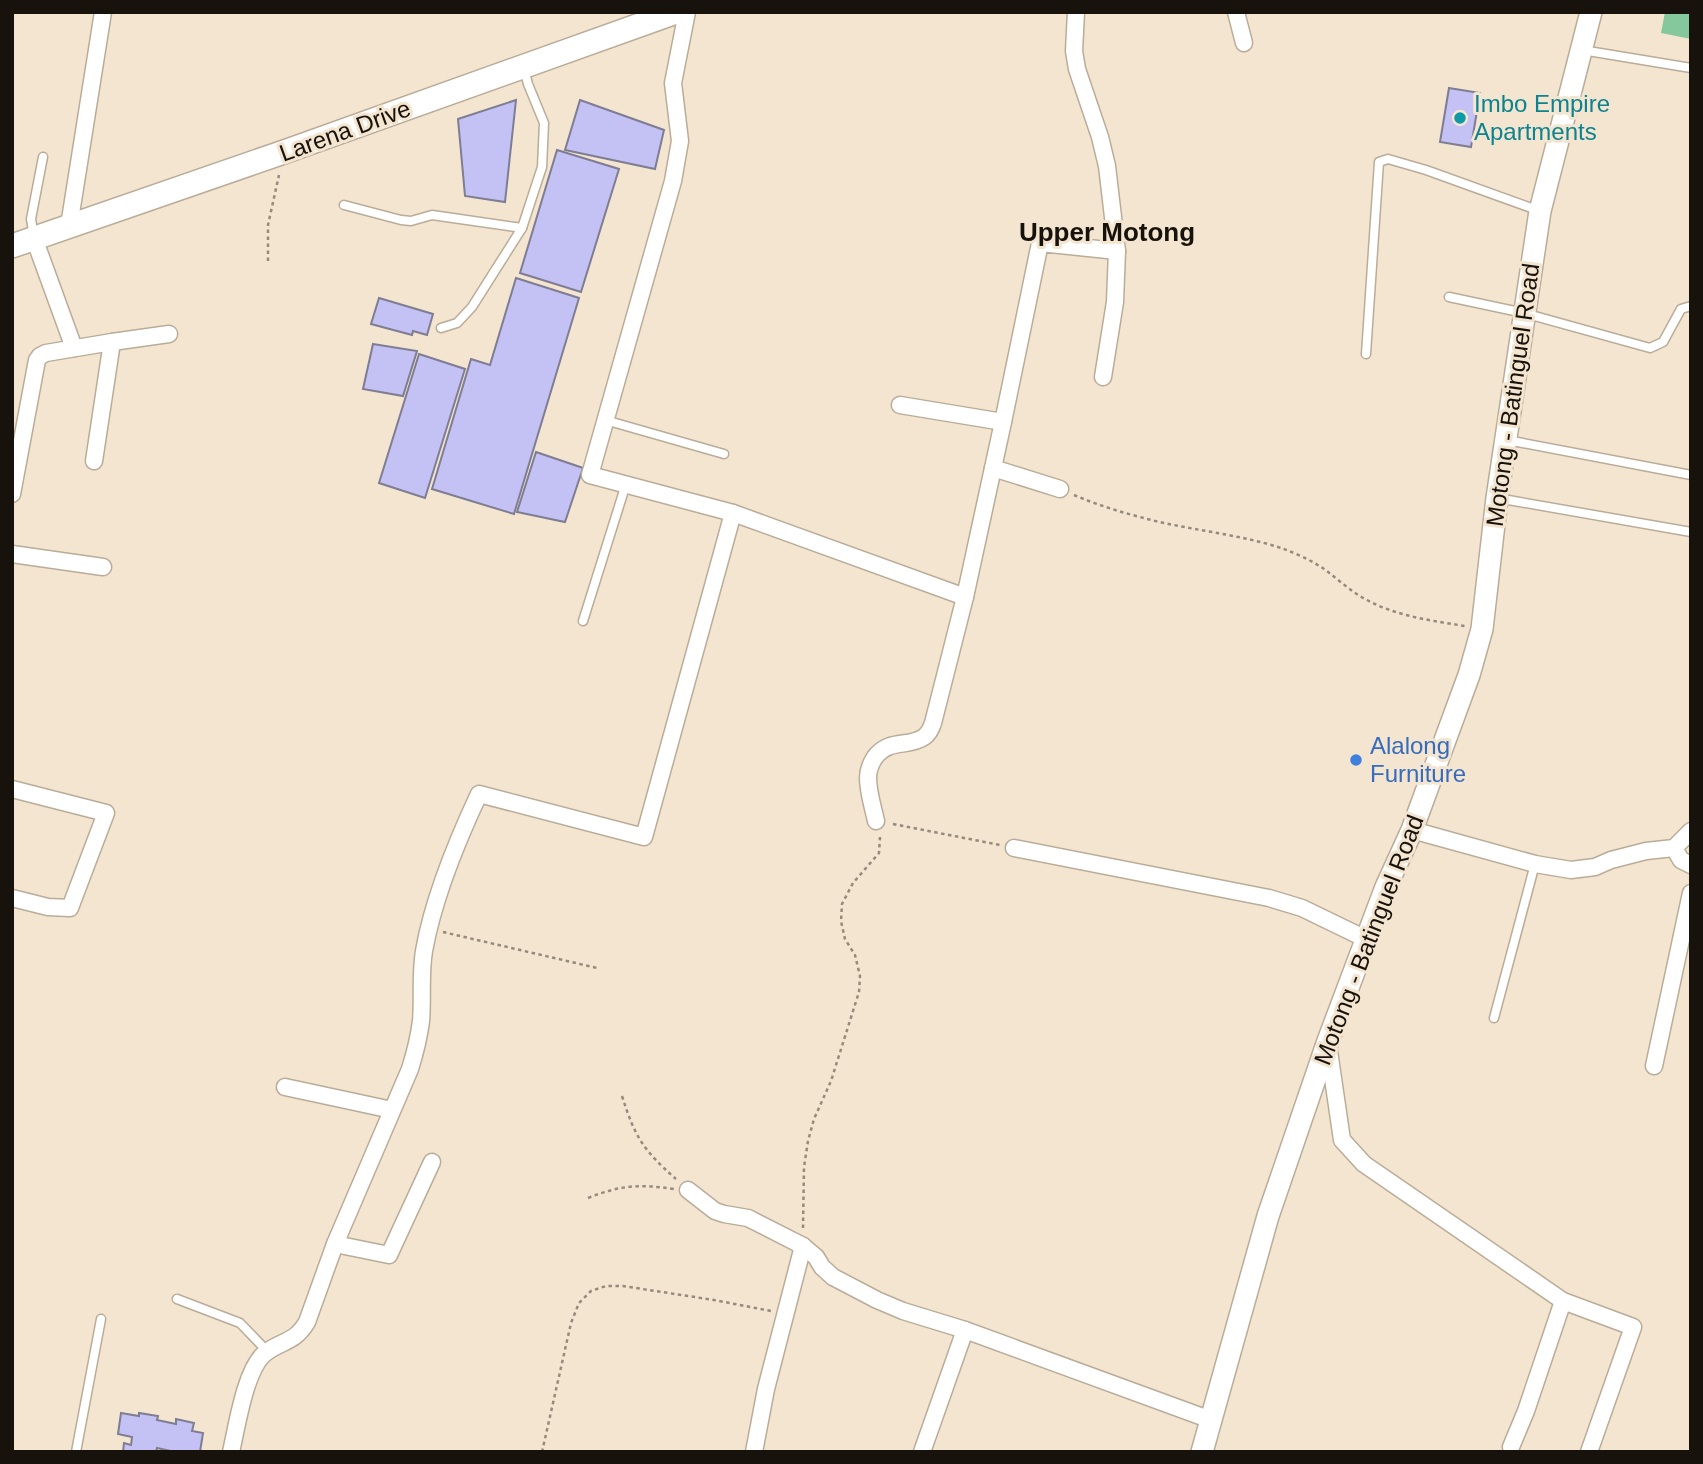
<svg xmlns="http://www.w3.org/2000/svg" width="1703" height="1464" font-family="Helvetica,sans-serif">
  <rect width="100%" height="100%" fill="#f4e5d1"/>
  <!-- green -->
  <path fill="#84c89c" d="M1665,12H1691V39L1661,33Z"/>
  <!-- building -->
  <g fill="#c4c1f4" stroke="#7e7d92" stroke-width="2">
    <path d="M1449,88L1480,93L1471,147L1440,142Z"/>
    <path d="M516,100L505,202L465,196L458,119Z"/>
    <path d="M580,100L664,130L655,169L565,150Z"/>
    <path d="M557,150L619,169L581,292L520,273Z"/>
    <path d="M516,278L579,298L514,514L432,489L471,359L490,365Z"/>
    <path d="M379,298L433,314L427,335L413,331L412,335L371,324Z"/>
    <path d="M373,344L417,351L403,396L363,389Z"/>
    <path d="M419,354L465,369L425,498L379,483Z"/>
    <path d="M536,452L583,468L565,522L517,512Z"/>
    <path d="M121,1413L139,1416V1413L158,1416L157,1420L176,1424V1419L194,1423L192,1431L203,1433L200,1452H175L157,1448L156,1452H123L124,1443L131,1445L132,1437L118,1434Z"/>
  </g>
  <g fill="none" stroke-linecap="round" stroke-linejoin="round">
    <defs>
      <g id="service">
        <path d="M1582,50L1691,68"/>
        <path d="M344,205L401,220L411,221L432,215L522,228"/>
        <path d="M34,237L31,219L43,157"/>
        <path d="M1449,297L1524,313L1650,348L1663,342L1681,309L1691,306"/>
        <path d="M441,328L457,323L472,307L496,269L522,228L542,167L544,123L528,84L524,69"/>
        <path d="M1366,354L1379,162L1388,159L1426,170L1537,210"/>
        <path d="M605,420L724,454"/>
        <path d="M1507,440L1691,475"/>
        <path d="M1497,498L1691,532"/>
        <path d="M583,621L626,484"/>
        <path d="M1494,1018L1535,864"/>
        <path d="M177,1299L240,1323L267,1351"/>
        <path d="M76,1452L101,1319"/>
      </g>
      <g id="minor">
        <path d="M687,12L673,83L680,141L673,181L590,475L733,513L965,597"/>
        <path d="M1076,12L1074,51L1077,69L1100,137L1107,166L1117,251L1115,302L1103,377"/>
        <path d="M1236,12L1244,43"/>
        <path d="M69,226L103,12"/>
        <path d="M34,238L74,348"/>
        <path d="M900,405L1003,422"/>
        <path d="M94,461L112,342"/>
        <path d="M993,468L1060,489"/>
        <path d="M12,494L37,360L40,356L46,353L112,342L169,334"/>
        <path d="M12,554L103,567"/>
        <path d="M12,789L106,813L70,908L48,907L12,898"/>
        <path d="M876,821C873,807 868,792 868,778C868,770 871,763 875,757C890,738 908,748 924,737C930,733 931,728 933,723L965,597L1003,422L1040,243L1117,251"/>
        <path d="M1412,830L1535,864L1571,870L1595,867L1611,860L1646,851L1674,848L1691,831"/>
        <path d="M1014,848L1269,898L1302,908L1366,939"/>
        <path d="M1674,848L1681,860L1691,865"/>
        <path d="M1328,1044L1342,1140L1364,1164L1563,1301"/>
        <path d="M1654,1066L1691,893"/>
        <path d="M285,1087L392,1110"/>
        <path d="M688,1190L715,1211L724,1214L748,1218L803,1246L816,1257L822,1267L833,1277L877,1300L903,1311L965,1330L1211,1420"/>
        <path d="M335,1244L389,1255L432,1162"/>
        <path d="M1511,1447L1526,1411L1563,1301L1633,1327L1589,1452"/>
        <path d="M231,1452C237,1426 245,1371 264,1354C281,1340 294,1344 307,1322L335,1244L410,1069C415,1053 419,1037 421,1021C423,998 420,975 424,951C433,900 457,841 479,794L644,837L733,513"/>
        <path d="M754,1452L766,1389L803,1246"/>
        <path d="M922,1452L965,1330"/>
      </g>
      <path id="tertiary" d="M1202,1452L1268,1216L1328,1041L1386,887L1412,830L1469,675L1482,629L1497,498L1540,211L1591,12"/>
      <path id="secondary" d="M12,246L284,152L676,12"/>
    </defs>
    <!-- service casing -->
    <use href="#service" stroke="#baac98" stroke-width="11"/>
    <!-- minor casing -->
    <use href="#minor" stroke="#baac98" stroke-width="19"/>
    <!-- tertiary casing -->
    <use href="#tertiary" stroke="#baac98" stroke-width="24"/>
    <!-- secondary casing -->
    <use href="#secondary" stroke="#baac98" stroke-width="26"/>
    <!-- path -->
    <g stroke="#958a7c" stroke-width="2.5" stroke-dasharray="3.5 3.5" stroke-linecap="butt">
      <path d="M268,261V225L279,175"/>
      <path d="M1074,495C1095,504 1117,511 1140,517C1186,530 1235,533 1281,548C1295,553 1311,560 1324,569C1338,579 1351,592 1367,600C1396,616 1433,621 1465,626"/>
      <path d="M893,824L1000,845"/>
      <path d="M443,932L597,968"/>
      <path d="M622,1096C635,1137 643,1150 676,1179"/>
      <path d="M588,1198C621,1185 639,1184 674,1189"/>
      <path d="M803,1228L804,1167L808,1141L814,1119L831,1081L859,992L860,976L855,955L845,939L841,921L842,904L853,883L879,853L880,837"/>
      <path d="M542,1452L571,1323L579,1303L591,1291L606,1286H623L714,1300L771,1311"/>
    </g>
    <!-- service -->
    <use href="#service" stroke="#fff" stroke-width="8"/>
    <!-- minor -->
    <use href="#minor" stroke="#fff" stroke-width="16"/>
    <!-- tertiary -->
    <use href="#tertiary" stroke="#fff" stroke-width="21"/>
    <!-- secondary -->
    <use href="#secondary" stroke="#fff" stroke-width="23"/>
  </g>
  <!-- markers -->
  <circle fill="#0f9aa8" stroke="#f4e5d1" stroke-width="2.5" cx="1460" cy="118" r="7"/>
  <circle fill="#3f7fe0" stroke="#f4e5d1" stroke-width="2.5" cx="1356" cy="760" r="7"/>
  <g text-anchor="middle" stroke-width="6" stroke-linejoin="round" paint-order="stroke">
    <!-- culture labels -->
    <g font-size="24" fill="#0d838f" stroke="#f4e5d1" text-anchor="start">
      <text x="1474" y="112">Imbo Empire<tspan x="1474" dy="28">Apartments</tspan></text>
    </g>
    <!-- street labels -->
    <g font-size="24" fill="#17120b" stroke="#f4e5d1">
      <text transform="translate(345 131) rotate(-20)" y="8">Larena Drive</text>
      <text transform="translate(1513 395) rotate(-82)" y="8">Motong - Batinguel Road</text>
      <text transform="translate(1369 940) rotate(-69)" y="8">Motong - Batinguel Road</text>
    </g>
    <!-- shop labels -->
    <g font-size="24" fill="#366cbe" stroke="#f4e5d1" text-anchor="start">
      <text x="1370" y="754">Alalong<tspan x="1370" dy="28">Furniture</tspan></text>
    </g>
    <!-- neighbourhood labels -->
    <g font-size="26" font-weight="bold" fill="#17120b" stroke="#f4e5d1">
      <text x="1107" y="241">Upper Motong</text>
    </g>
  </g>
  <!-- border -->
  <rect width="1703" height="1464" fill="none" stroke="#17120b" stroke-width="28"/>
</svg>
